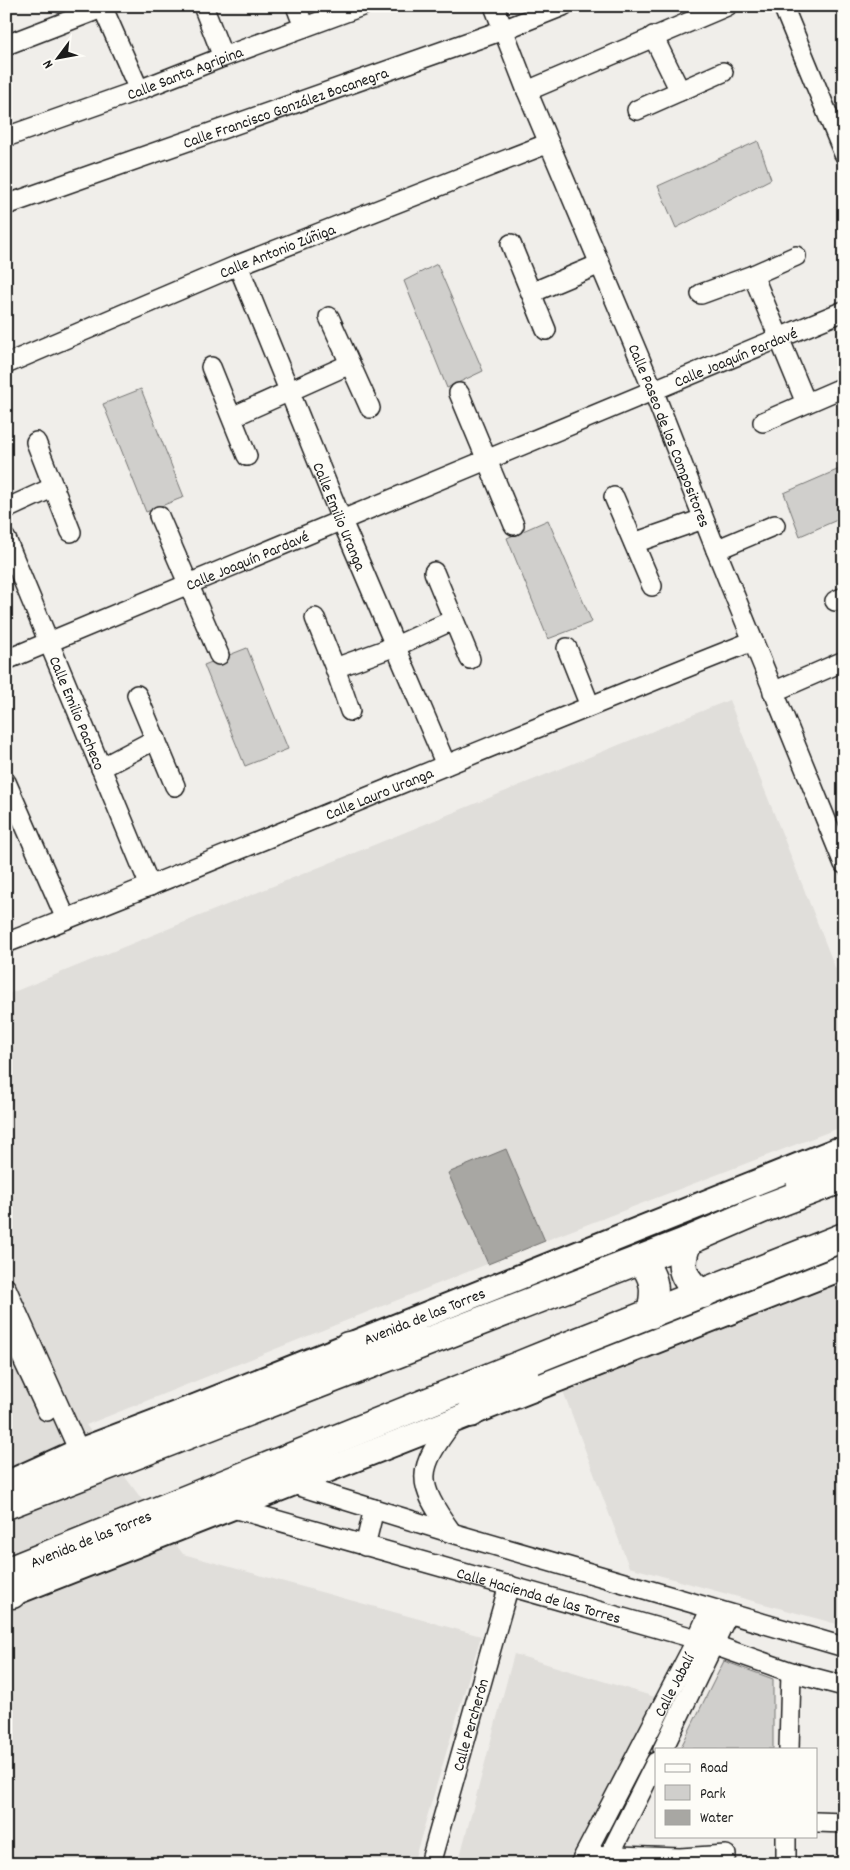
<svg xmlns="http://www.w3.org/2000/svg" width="850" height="1870" font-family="Dekko,sans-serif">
  <rect width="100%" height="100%" fill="#f0eeea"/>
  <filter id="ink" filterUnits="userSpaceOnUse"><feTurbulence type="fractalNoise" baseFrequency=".02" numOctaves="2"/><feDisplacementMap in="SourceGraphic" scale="10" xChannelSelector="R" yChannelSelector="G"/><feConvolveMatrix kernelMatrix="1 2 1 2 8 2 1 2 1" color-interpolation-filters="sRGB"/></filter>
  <g filter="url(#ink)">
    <!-- built -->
    <g fill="#e0deda">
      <path d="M729,700L844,990V1126L557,1236L86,1425L183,1554L481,1636L413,1864H6V995Z"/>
      <path d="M844,1280V1626L629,1567L563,1391Z"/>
      <path d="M514,1654L655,1697L569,1864H458Z"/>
    </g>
    <!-- green -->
    <g fill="#d0cfcc" stroke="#767674">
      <path d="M758,141L771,179L676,228L658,186Z"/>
      <path d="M437,264L483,371L447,388L404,281Z"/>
      <path d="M141,389L184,497L146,512L103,404Z"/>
      <path d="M844,467V517L800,536L784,493Z"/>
      <path d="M548,520L592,622L548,639L507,538Z"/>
      <path d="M247,648L288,749L245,766L204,665Z"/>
      <path d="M724,1661L773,1679V1749H680Z"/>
    </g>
    <!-- water -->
    <path fill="#a8a7a3" stroke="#706f6d" d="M506,1149L545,1241L488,1264L448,1173Z"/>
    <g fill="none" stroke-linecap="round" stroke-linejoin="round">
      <defs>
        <g id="minor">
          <path d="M102,6L139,90"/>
          <path d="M203,6L223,57"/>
          <path d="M296,6L304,27"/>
          <path id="s1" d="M494,6L527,91L653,390L716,550L844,864"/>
          <path d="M783,6L844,154"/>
          <path d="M653,36L680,91"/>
          <path d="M6,45L102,8"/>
          <path d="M527,91L727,6"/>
          <path d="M637,110L723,72"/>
          <path id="s2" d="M6,137L139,90L223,57L362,6"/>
          <path id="s3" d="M6,205L503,30L563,6"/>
          <path d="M511,244L546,330"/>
          <path id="s4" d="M238,265L342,521L446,765"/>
          <path d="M753,275L806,403"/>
          <path d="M531,293L600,264"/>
          <path d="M701,294L753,275L796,256"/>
          <path d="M329,317L370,408"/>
          <path id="s5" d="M6,364L238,265L549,143"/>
          <path d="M211,367L247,456"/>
          <path d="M459,393L514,525"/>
          <path d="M232,417L350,364"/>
          <path d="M763,422L844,387"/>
          <path d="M36,442L71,532"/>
          <path d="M614,497L652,586"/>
          <path d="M6,509L54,487"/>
          <path d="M159,516L219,655"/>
          <path id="s6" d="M6,539L150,886"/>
          <path d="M634,543L703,519"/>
          <path d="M716,550L775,525"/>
          <path d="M434,572L470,659"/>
          <path d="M835,601L844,597"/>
          <path d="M315,618L335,668L350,711"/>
          <path d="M567,648L590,706"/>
          <path id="s7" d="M6,660L844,311"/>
          <path d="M335,668L396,646L453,620"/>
          <path d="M773,692L844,661"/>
          <path d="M137,695L175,786"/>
          <path d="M101,768L156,739"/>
          <path d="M6,782L66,919"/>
          <path id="s8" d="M6,943C256,845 503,740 753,641"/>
          <path d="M6,1288L79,1451"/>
          <path d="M6,1323L47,1411"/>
          <path d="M293,1484L452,1533L844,1647"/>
          <path id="s9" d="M233,1508L697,1639L791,1672L844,1686"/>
          <path d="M452,1533C415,1481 416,1471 454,1420"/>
          <path d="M365,1546L374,1509"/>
          <path d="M663,1749L728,1614"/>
          <path d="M789,1749L791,1672"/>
          <path d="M816,1822L844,1823"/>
          <path d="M585,1855L680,1858L726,1855"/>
          <path id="s10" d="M430,1864L509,1585"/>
          <path id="s11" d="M580,1864L697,1639L710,1610"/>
          <path d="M605,1864L656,1762"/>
          <path d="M786,1864V1836"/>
        </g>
        <g id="major">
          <path id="s12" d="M6,1484L79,1451L197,1406L835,1151"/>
          <path d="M6,1596L844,1267"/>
        </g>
        <g id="highway">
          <path d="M801,1183L844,1154"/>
          <path d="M688,1241C678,1265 681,1279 703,1294"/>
          <path d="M641,1260C656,1279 656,1290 651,1314"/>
          <path d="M348,1346L414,1336"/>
          <path d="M471,1413L524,1374"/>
          <path d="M6,1505L688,1241L762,1209L844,1178"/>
          <path id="s13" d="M6,1572L555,1351L844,1237"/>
          <path d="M6,1594H12"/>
        </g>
      </defs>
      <!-- minor casing -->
      <use href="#minor" stroke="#1c1c1c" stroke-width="22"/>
      <!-- major casing -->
      <use href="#major" stroke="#1c1c1c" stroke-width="28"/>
      <!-- highway casing -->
      <use href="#highway" stroke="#1c1c1c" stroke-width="31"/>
      <!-- minor -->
      <use href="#minor" stroke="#fdfcf7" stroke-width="19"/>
      <!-- major -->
      <use href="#major" stroke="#fdfcf7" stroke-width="24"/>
      <!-- highway -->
      <use href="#highway" stroke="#fdfcf7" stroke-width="28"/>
    </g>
  </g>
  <g text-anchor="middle" stroke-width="4" stroke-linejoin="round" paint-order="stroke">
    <!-- street labels -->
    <g font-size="16" fill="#1c1c1c" stroke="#fdfcf7">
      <text dy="6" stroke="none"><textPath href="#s2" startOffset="190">Calle Santa Agripina</textPath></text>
      <text dy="6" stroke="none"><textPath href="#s3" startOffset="296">Calle Francisco González Bocanegra</textPath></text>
      <text dy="6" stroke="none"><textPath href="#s5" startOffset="294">Calle Antonio Zúñiga</textPath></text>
      <text dy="6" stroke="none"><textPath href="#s7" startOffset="790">Calle Joaquín Pardavé</textPath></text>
      <text dy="6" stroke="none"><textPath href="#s1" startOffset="464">Calle Paseo de los Compositores</textPath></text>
      <text dy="6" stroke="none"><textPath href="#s4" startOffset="271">Calle Emilio Uranga</textPath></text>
      <text dy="6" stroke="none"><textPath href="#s7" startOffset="261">Calle Joaquín Pardavé</textPath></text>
      <text dy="6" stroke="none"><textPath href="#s6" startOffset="188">Calle Emilio Pacheco</textPath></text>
      <text dy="6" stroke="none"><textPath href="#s8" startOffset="402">Calle Lauro Uranga</textPath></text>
      <text dy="6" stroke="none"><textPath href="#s12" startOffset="451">Avenida de las Torres</textPath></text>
      <text dy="6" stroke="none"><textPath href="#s13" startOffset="91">Avenida de las Torres</textPath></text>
      <text dy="6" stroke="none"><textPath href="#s9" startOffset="318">Calle Hacienda de las Torres</textPath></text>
      <text dy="6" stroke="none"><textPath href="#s11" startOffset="202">Calle Jabalí</textPath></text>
      <text dy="6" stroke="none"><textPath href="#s10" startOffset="145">Calle Percherón</textPath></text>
    </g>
  </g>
  <!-- margin -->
  <rect width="850" height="1870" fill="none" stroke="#fdfcf7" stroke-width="25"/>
  <rect x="12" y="12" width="825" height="1845" fill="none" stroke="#1c1c1c" stroke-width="2" filter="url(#ink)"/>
  <!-- legend -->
  <rect x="655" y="1748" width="162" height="90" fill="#fdfcf7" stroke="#a3a29f"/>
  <rect x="665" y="1764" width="25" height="8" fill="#fdfcf7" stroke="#a3a29f"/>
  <text x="700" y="1772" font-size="15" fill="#1c1c1c">Road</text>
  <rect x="665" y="1785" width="25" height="15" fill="#d0cfcc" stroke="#a3a29f"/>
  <text x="700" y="1798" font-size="15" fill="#1c1c1c">Park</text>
  <rect x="665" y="1810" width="25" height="15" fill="#a8a7a3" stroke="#a3a29f"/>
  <text x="700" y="1822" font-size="15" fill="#1c1c1c">Water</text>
  <!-- north arrow -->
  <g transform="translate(58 58) rotate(238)" stroke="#fdfcf7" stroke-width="4" paint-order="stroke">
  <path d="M0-4L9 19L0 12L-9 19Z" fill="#1c1c1c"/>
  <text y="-8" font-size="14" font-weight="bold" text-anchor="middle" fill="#1c1c1c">N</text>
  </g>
</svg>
